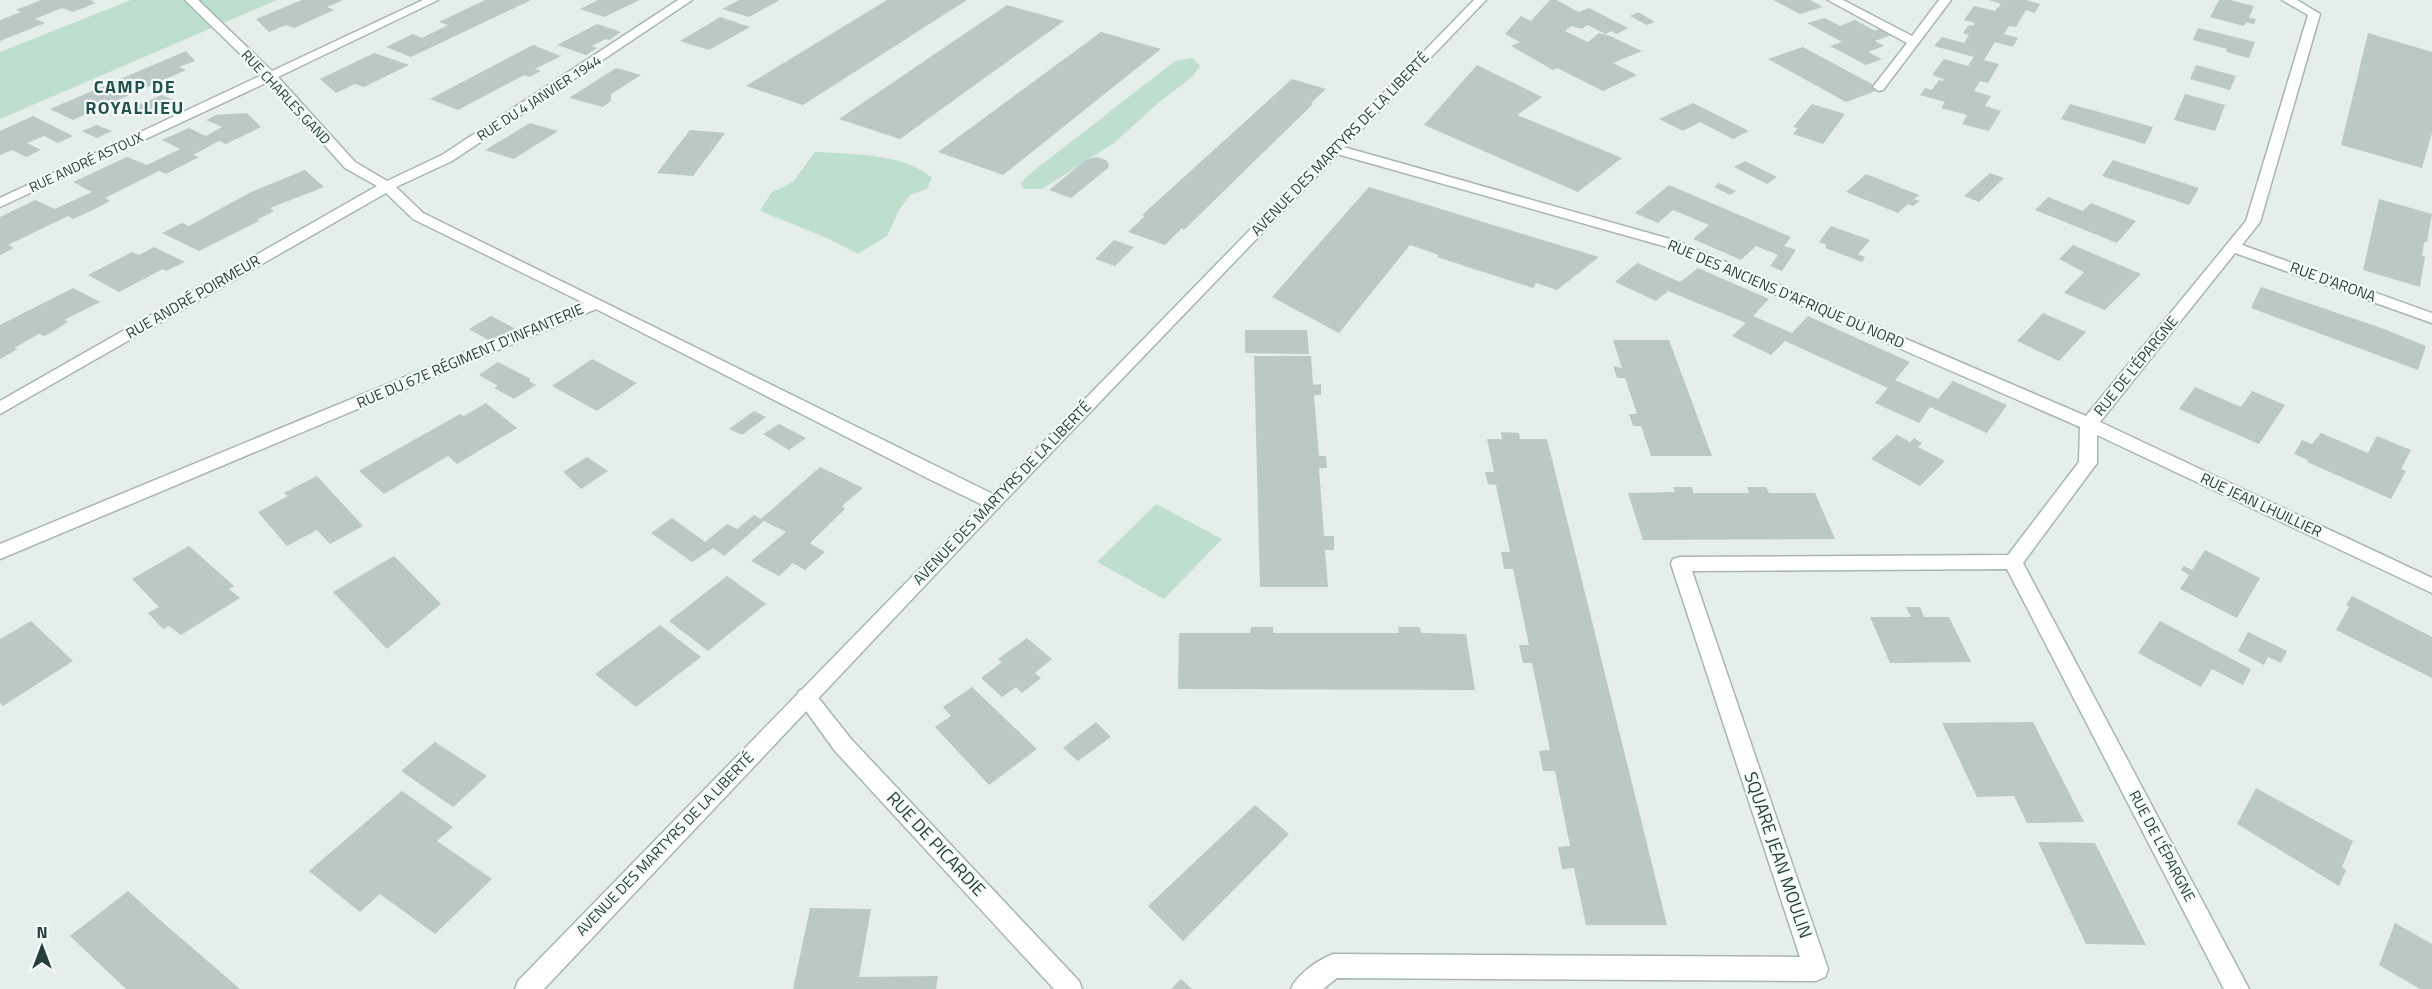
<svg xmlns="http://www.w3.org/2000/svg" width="2432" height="989" font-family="'Titillium Web',sans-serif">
  <rect width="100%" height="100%" fill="#e5eeeb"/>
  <!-- green -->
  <g fill="#bedfcd">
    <path d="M131,0H277L0,119V52Z"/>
    <path d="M1192,58L1200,66L1192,77L1157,104L1114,143L1042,189H1024L1021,184L1027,176L1175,61Z"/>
    <path d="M815,152C849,154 905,153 932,178L927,189L910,195L899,210L887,236L858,254L827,238L760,211L771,193L793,182Z"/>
    <path d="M1156,504L1222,539L1164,599L1097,562Z"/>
  </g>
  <!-- building -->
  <g fill="#bac9c5">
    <path d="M41,0H93L91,1L96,3L73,12L62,8L35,19L45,23L0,41V20L21,12L16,10Z"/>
    <path d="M302,0H343L327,7L334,10L294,28L286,25L269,32L256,19Z"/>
    <path d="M485,0H531L411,57L386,47L413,34L422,38L448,25L439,22Z"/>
    <path d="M598,0H640L604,17L580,9Z"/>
    <path d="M739,0H780L749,17L722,9Z"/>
    <path d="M887,0H967L803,105L746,86Z"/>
    <path d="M1550,0H1556L1579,12L1589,8L1628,28L1617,34L1611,31L1606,34L1587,25L1582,29L1571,26L1565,31L1588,42L1599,33L1610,36L1642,51L1613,63L1637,75L1603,91L1557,68L1553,70L1511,46L1520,42L1505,34L1521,16L1531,21Z"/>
    <path d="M1773,0H1810L1823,7L1800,14Z"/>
    <path d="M1989,0H2026L2040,4L2035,13L2026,10L2016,27L2009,26L2004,34L2018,38L2013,47L1995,42L1984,60L1999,64L1988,83L1980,81L1974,91L1991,96L1985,106L2001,111L1989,131L1962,124L1967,115L1941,108L1945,102L1920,95L1925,88L1932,90L1939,80L1943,81L1944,79L1932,75L1944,59L1968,66L1974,57L1934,46L1942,37L1964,43L1969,35L1963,33L1969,25L1973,26L1975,23L1964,20L1974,6L1995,11L2001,4Z"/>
    <path d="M2219,0H2230L2254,6L2249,18L2256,19L2254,24L2246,22L2244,26L2210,17Z"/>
    <path d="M1007,5L1064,21L900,139L839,119Z"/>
    <path d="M1638,12L1655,22L1647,25L1630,16Z"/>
    <path d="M720,17L750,27L709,50L680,41Z"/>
    <path d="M1825,18L1840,26L1855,20L1875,31L1879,29L1891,35L1875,41L1884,46L1868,52L1882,59L1866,65L1830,46L1842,42L1807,23Z"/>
    <path d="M597,24L621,32L609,40L606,39L592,46L597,48L586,55L557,45Z"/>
    <path d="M2198,28L2255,42L2249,58L2226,52L2227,49L2193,40Z"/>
    <path d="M1101,32L1161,49L1003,175L938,152Z"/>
    <path d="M2368,33L2432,52V133L2422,168L2341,145Z"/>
    <path d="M533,45L561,56L535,69L541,71L530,77L524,75L458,110L430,99Z"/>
    <path d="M1803,47L1881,89L1846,102L1768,59Z"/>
    <path d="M186,51L195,61L179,67L186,70L73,120L50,109Z"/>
    <path d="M374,53L409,65L364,87L355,84L336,93L320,79Z"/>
    <path d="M1477,65L1542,97L1517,115L1622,158L1578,192L1424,125Z"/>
    <path d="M2196,65L2236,76L2230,90L2190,79Z"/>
    <path d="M616,68L641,75L611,94V101L603,107L569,98Z"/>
    <path d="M1292,79L1326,89L1311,103L1313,104L1184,230L1182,228L1165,245L1128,232L1145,216L1142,215Z"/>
    <path d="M2185,94L2225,105L2215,131L2174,120Z"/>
    <path d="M162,95L177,102L150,114L134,107Z"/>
    <path d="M1693,103L1749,131L1733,139L1700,122L1683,131L1659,119Z"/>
    <path d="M1812,104L1845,114L1823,144L1793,134L1798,128L1793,127Z"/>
    <path d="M2070,104L2153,127L2145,144L2061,119Z"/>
    <path d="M247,113L261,127L226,144L219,141L193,155L199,157L166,174L159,171L105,198L110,201L93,210L73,219L68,216L39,230L8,245L14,248L0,255V217L35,200L55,209L92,192L73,182L127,157L147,165L180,149L162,140L189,128L206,136L222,127L206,120L216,115Z"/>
    <path d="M33,116L73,136L58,143L44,136L27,143L41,150L26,157L12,150L0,155V131Z"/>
    <path d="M530,123L558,131L514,159L485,150Z"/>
    <path d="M97,125L112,131L97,138L82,131Z"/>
    <path d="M690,130L725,133L693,176L657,173Z"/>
    <path d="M1097,157L1106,160L1109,164L1108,168L1071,198L1049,190L1086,160Z"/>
    <path d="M2113,160L2199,188L2189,205L2102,176Z"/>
    <path d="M1745,161L1777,177L1767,184L1734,167Z"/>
    <path d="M305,170L324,187L270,208L274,211L257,220L259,221L199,251L162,233L182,223L189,226L251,192Z"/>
    <path d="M1990,173L2004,178L1979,202L1964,196Z"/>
    <path d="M1866,174L1919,195L1914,199L1920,201L1913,206L1908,204L1898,213L1846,192Z"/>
    <path d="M1719,183L1736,191L1730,195L1714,187Z"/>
    <path d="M1669,185L1791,237L1784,246L1796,250L1782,271L1770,266L1778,255L1756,246L1741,260L1693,239L1709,225L1673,210L1658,223L1635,213Z"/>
    <path d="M1369,187L1559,245L1599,257L1557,290L1536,283L1533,288L1437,257L1439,255L1410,245L1339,333L1272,297Z"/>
    <path d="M2048,197L2083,211L2091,203L2136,221L2117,243L2035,210Z"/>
    <path d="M2379,199L2432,214L2427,242H2424L2422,256L2425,257L2420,287L2363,270Z"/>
    <path d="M1831,226L1870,240L1858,254L1865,257L1862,262L1825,248L1827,245L1819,242Z"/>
    <path d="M1114,240L1134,247L1115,266L1095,259Z"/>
    <path d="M2073,245L2141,274L2105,310L2064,293L2084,272L2059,259Z"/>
    <path d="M154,247L185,262L166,271L163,269L119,292L88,275L132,252L139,255Z"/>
    <path d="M1637,263L1680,282L1698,268L1769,299L1753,316L1792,333L1808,316L1892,354L1910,362L1895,380L1938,399L1953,381L2007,405L1987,433L1930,407L1919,423L1875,403L1888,388L1785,341L1771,355L1732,336L1746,323L1668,291L1656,301L1615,282Z"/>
    <path d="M2261,287L2384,329L2426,346L2418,370L2251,308Z"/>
    <path d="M73,288L100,302L64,320L68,322L45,336L39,334L14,348L18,349L0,359V325Z"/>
    <path d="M2043,313L2086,332L2059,361L2017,341Z"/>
    <path d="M491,316L518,330L495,344L469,329Z"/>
    <path d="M1245,330H1307L1309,354L1245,353Z"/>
    <path d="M1613,340H1669L1712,456H1651L1641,426H1633L1629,414H1637L1625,378H1617L1613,366L1622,368Z"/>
    <path d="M1254,356H1311L1313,385L1321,384V395H1314L1319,456H1326L1327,468H1319L1324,536H1334V550H1325L1328,587H1260Z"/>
    <path d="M592,359L637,383L597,411L552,386Z"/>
    <path d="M498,362L531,379L529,381L536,385L514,399L494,388L498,386L479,375Z"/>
    <path d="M2195,387L2241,407L2252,391L2285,405L2259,444L2179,409Z"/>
    <path d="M486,403L517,428L457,464L448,456L384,494L359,471L460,414L464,416Z"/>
    <path d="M754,411L766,417L742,435L729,429Z"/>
    <path d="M779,424L806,438L789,450L763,434Z"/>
    <path d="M1501,432L1519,433L1520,439H1547L1667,925H1586L1574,868L1562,869L1558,847L1570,846L1555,771H1543L1539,751L1550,750L1532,663H1523L1519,645H1529L1513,569H1504L1501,552H1510L1496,485L1488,484L1485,472H1494L1487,439H1502Z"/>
    <path d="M2321,433L2368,453L2377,436L2411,450L2401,469L2406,471L2391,499L2307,462L2308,460L2294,454L2302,440L2312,444Z"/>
    <path d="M1897,435L1910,442L1914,438L1922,443L1918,447L1945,461L1920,486L1871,459Z"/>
    <path d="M587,457L608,471L581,489L563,472Z"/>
    <path d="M820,467L863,488L842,506L845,509L810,543L825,552L805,570L793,563L779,576L751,561L786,532L764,521L724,556L713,548L692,562L651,533L672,518L705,542L727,524L737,529L754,515L761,519Z"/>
    <path d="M317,476L363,526L330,544L317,530L287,546L258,512L288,496L284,493Z"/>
    <path d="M1673,487H1692L1693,493H1749L1747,487H1766L1769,493H1815L1835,539L1643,540L1628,493L1675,492Z"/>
    <path d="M189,546L234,586L229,589L240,598L181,635L169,626L163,629L148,613L159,607L132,579Z"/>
    <path d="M2205,550L2260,578L2237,618L2180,589L2189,575L2181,570L2184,566L2192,570Z"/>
    <path d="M394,556L441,604L387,649L333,592Z"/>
    <path d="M727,576L766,604L708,651L669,621Z"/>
    <path d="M2352,596L2432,637V678L2336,630L2349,607L2346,605Z"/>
    <path d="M1906,607H1920L1924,617H1949L1971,662L1890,663L1870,617H1911Z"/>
    <path d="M31,621L73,661L3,706L0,703V639Z"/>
    <path d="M2160,621L2251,669L2243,685L2212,669L2201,687L2138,653Z"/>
    <path d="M660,625L701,657L636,707L595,674Z"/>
    <path d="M1251,627H1273V633H1399L1398,627H1420L1421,633L1466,634L1475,690L1178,689L1179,633H1250Z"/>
    <path d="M2248,632L2287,651L2281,663L2268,657L2264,665L2238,651Z"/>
    <path d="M1027,638L1052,659L1035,673L1041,678L1022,693L1016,687L1002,697L981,678L1002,662L998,659Z"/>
    <path d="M972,687L1037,749L989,785L935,727L951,716L943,707Z"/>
    <path d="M1096,722L1111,737L1078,761L1063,748Z"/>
    <path d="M2033,722L2084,822L2027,823L2014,796L1977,797L1942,723Z"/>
    <path d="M435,742L487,776L453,807L401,771Z"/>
    <path d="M2256,788L2353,841L2342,867L2346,870L2339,886L2237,824Z"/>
    <path d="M402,791L453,827L437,841L492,879L435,934L380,894L360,912L309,871Z"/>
    <path d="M1255,805L1289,834L1183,941L1148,906Z"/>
    <path d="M2038,842L2095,843L2146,945L2086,944Z"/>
    <path d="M128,891L160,920L240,989H126L70,936Z"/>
    <path d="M810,908L871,909L859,977L938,976L936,989H793Z"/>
    <path d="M2395,923L2432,944V989H2420L2379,965Z"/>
    <path d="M1181,979L1192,989H1171Z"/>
  </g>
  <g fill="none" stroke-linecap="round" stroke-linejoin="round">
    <defs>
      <g id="minor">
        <path d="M185,0H198L272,71L423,0H438L278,77L355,162L387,181L442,155L678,0H692L452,161L396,187L423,213L999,497L1002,502L999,507L993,509L987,507L931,480L596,309L0,559V544L584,303L413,219L386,193L0,414V401L377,186L345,168L268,82L0,207V198L262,75Z"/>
        <path d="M1828,0H1843L1912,36L1939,0H1951L1883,90L1879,91L1873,87L1907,43Z"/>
        <path d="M2282,0H2297L2320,14L2260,222L2242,245L2432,313V323L2235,253L2100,422L2432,578V593L2097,435V463L2023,563L2249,989H2224L2007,569L1692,571L1828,969L1825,977L1816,981L1337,978L1323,989H1291C1297,974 1318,960 1333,954L1800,957L1671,564L1673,559L1680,557L2008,555L2079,462L2080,427L1667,247L1330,152L1328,149L1330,146H1340L1677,241L2086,416L2246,221L2308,15Z"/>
        <path d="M806,688L813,691L851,739L1079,981L1082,989H1054L835,751L796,697L799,691Z"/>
      </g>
      <path id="tertiary" d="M1474,0H1486L999,507L544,989H515L518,981Z"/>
    </defs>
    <!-- minor casing -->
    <use href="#minor" stroke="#a7b6b3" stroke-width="3"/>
    <!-- tertiary casing -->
    <use href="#tertiary" stroke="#a7b6b3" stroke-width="3"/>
    <!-- minor -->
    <use href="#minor" fill="#fff" fill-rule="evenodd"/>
    <!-- tertiary -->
    <use href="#tertiary" fill="#fff" fill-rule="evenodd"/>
  </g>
  <g text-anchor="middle" stroke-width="4.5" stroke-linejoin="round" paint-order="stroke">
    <!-- far-street labels -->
    <g font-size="14" fill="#23403d" stroke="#f5faf9">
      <text transform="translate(286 97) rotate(47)" y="5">RUE CHARLES GAND</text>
      <text transform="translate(539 98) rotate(-33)" y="5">RUE DU 4 JANVIER 1944</text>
      <text transform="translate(86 162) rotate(-25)" y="5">RUE ANDRÉ ASTOUX</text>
    </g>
    <!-- street labels -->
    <g font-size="15" fill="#23403d" stroke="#f5faf9">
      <text transform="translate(1340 144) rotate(-46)" y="5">AVENUE DES MARTYRS DE LA LIBERTÉ</text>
      <text transform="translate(2333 282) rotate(20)" y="5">RUE D'ARONA</text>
      <text transform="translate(1786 294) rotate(23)" y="5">RUE DES ANCIENS D'AFRIQUE DU NORD</text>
      <text transform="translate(193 297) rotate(-30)" y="5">RUE ANDRÉ POIRMEUR</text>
      <text transform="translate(470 356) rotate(-23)" y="5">RUE DU 67E RÉGIMENT D'INFANTERIE</text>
      <text transform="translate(2136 366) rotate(-51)" y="5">RUE DE L'ÉPARGNE</text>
      <text transform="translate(1002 493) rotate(-46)" y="5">AVENUE DES MARTYRS DE LA LIBERTÉ</text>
      <text transform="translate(2261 505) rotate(25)" y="5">RUE JEAN LHUILLIER</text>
      <text transform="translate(665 844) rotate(-46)" y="5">AVENUE DES MARTYRS DE LA LIBERTÉ</text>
      <text transform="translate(2162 846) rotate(62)" y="5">RUE DE L'ÉPARGNE</text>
    </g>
    <!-- far-district labels -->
    <g font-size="18" font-weight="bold" letter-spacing="1.5" fill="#1f534f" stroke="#f5faf9">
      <text x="135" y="93">CAMP DE<tspan x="135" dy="21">ROYALLIEU</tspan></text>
    </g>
    <!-- near-street labels -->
    <g font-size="18" fill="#23403d" stroke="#f5faf9">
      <text transform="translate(936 844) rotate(47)" y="6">RUE DE PICARDIE</text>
      <text transform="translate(1778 855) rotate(71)" y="6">SQUARE JEAN MOULIN</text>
    </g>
  </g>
  <!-- north arrow -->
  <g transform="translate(42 947)" stroke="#f5faf9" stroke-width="4.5" paint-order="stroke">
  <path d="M0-4.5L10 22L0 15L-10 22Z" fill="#23403d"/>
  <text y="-9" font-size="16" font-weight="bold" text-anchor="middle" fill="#23403d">N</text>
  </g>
</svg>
